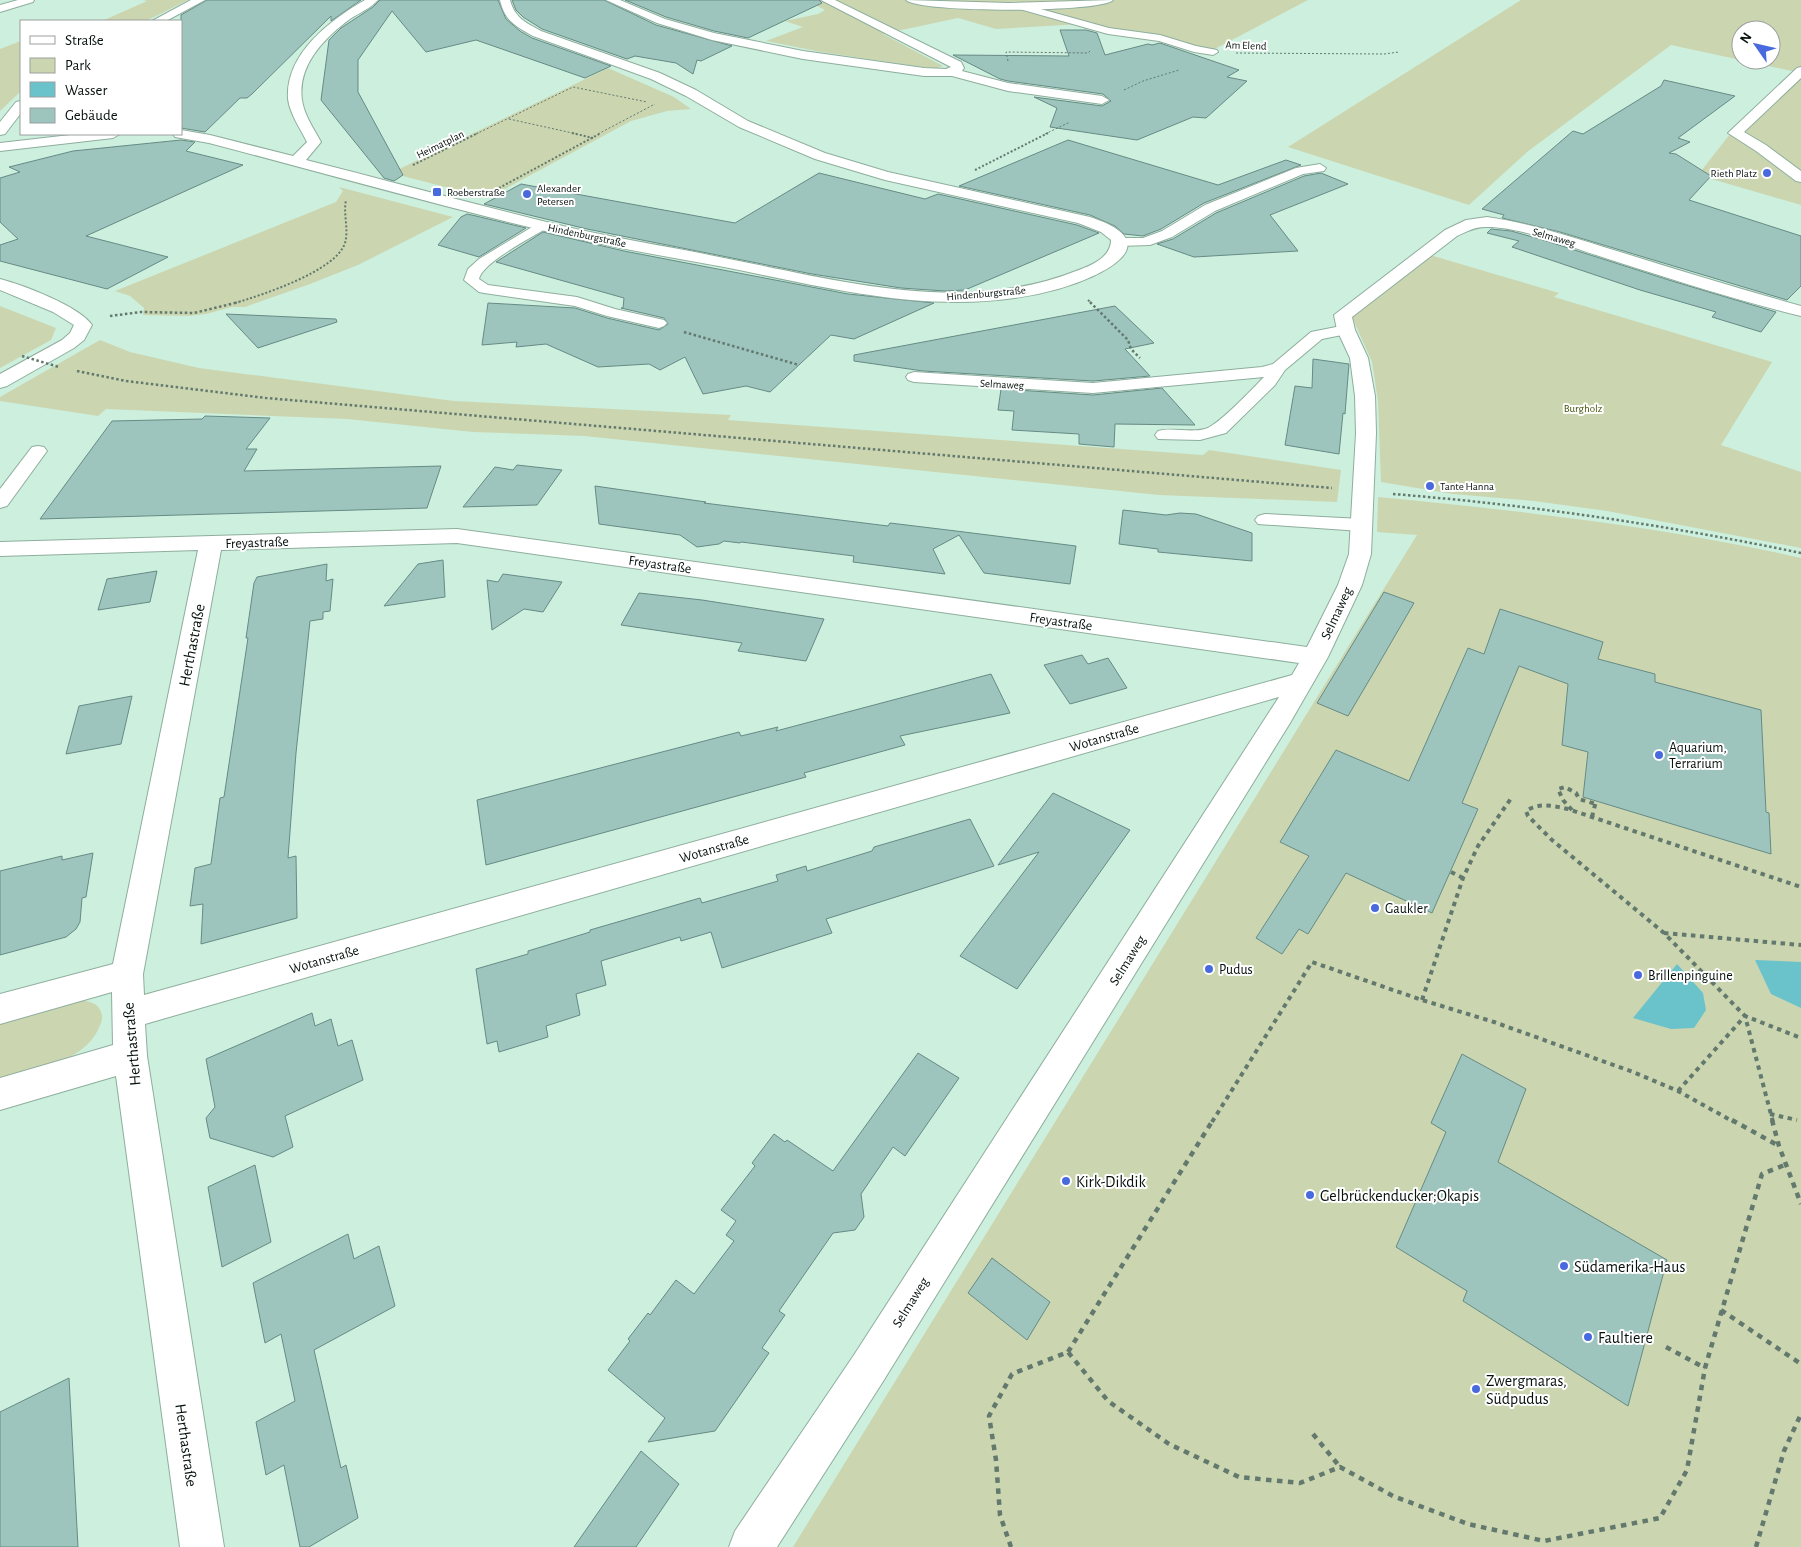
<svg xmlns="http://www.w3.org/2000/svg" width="1801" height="1547" font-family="'Alegreya Sans',sans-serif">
  <rect width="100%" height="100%" fill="#cdefde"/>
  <!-- green -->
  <g fill="#cbd6b0" fill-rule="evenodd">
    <path d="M143,0H188L146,21H102L147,1Z"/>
    <path d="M806,0H1308L1207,53L1191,51L1158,39L1082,24L996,29L958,18L883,34L943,66L935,69L821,52L766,41L803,27L785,21L818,14L825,10Z"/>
    <path d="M1521,0H1801V205L1698,175L1730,134L1796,72L1671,45L1527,152L1469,205L1288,147ZM1741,30H1771V60H1741Z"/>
    <path d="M21,41V91L0,111V49Z"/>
    <path d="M608,68L674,97L691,109L667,111L631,121L488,198L391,173Z"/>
    <path d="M339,187L453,217L358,265L310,284L245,307H232L206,314L188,316L143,315L144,308L130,296L115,291L336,202L343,191Z"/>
    <path d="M1430,255L1559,293L1554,297L1772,362L1721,445L1801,472V548L1607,511L1534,501L1453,494L1381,482L1378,401L1372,362L1352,317Z"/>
    <path d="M0,306L56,328L51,340L0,368Z"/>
    <path d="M100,340L130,352L199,368L454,401L731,415L728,420L1203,455L1209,450L1341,470L1337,502L1159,495L584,436L473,432L347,419L106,409L98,416L0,401V397Z"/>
    <path d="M1378,497C1521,511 1661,526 1801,558V1547H793L1417,535L1377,532Z"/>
    <path d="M75,1000C87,1001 99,1001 102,1015C103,1021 100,1025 98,1030C81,1064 33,1069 0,1078V1021Z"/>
  </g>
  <!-- water -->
  <g fill="#6ac2cb">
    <path d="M1755,960L1801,962V1008L1771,994Z"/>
    <path d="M1677,964L1703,993L1706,1010L1694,1028L1671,1029L1633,1018Z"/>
  </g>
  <!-- building -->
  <g fill="#9dc4bd" stroke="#668b85">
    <path d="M207,0H361L331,21V16L252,94L247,98H240L205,132L181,128V15Z"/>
    <path d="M380,0H498L506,19L520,31L532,38L611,66L585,78L476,40L426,52L392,11L358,60V92L403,175L394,181L384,178L321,100L329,40L341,28L373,7Z"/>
    <path d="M512,0H604L656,25L732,46L701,61L697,60L693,74L676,63L635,56L627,59L542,29L523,17L516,10Z"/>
    <path d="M625,0H819L822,3L748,38L714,31L666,17Z"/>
    <path d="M1060,30H1086L1097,33L1105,55L1148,44L1152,45L1160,43L1239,70L1227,77L1247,81L1206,118L1193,117L1137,140L1050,127L1057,108L1034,97L1102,106L1111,101L1103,94L1008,81L1000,79L953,55L1069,56Z"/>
    <path d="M1664,80L1735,96L1678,138L1690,142L1669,153L1676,154L1711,176L1689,200L1801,236V286L1787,300L1560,232L1502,218L1504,215L1482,209L1573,131L1583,134L1661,86Z"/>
    <path d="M181,140L195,142L186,151L243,165L86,236L168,257L107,289L0,261V245L18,239L0,222V178L20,172L9,167L73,151Z"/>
    <path d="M1068,140L1218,185L1286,160L1301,165L1204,203L1161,229L1143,236L1124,234L1115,226L1090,215L959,186Z"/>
    <path d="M819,173L925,199L938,194L1077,225L1099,233L965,290L945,291L901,288L812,274L587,229L484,204L521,184L735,223Z"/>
    <path d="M1321,173L1348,184L1270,215L1298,251L1194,257L1157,244L1173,239L1216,213L1304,176Z"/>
    <path d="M467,214L476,216L526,228L479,257L438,245L461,217Z"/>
    <path d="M1491,229L1511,231L1540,239L1672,281L1776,312L1761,332L1712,317L1716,312L1640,290L1512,247L1519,241L1487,233Z"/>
    <path d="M543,232L624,251L848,294L934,303L854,339L831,335L770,392L746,386L703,394L685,357L660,370L649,364L598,367L546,344L516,347L517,342L482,345L488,303L575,308L607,318L659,330L668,324L664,318L621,308H623L624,298L496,262Z"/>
    <path d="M1115,306L1154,343L1125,349L1150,376L1093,381L923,371L854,361V355Z"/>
    <path d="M226,314L336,319L337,322L258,348Z"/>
    <path d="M1313,359L1349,364L1345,414L1343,413L1339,454L1285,445L1295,386L1312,388Z"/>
    <path d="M1162,388L1195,425L1115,424L1114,447L1079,444V434L1012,430L1014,411L998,410L1001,389L1093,395Z"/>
    <path d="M205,416L270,418L246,449H257L244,471L441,466L427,508L40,519L112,421L202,419Z"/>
    <path d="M517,465L562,470L537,505L463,507L495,467L513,470Z"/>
    <path d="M595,486L706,502L704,503L888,526L890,523L956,531L1076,546L1070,584L984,573L959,535L933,549L945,574L853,562L854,556L741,542L740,543L724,541L719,544L697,547L680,535L599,524Z"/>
    <path d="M1123,510L1166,515L1180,513L1196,514L1252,533V561L1158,552V549L1119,544Z"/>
    <path d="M443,560L445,597L384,606L418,564Z"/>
    <path d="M327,564L326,581L333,579L330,611L323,612V619L310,621L296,753L288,858L296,856L297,918L201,944L203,904L190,906L195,868L211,864L220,798L224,797L248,638H246L254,583L257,577Z"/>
    <path d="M157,571L150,602L98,610L107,579Z"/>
    <path d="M503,574L562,582L543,612L524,609L492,630L487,580L498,582Z"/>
    <path d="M1384,592L1414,603L1374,672L1348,716L1317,703Z"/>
    <path d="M639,593L702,600L824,619L806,661L738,651L742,643L621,625Z"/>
    <path d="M1500,609L1603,642L1598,659L1655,674V682L1761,710L1766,812L1769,813L1771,854L1583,797L1588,752L1562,745L1568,684L1519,666L1462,803L1478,809L1432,913L1346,873L1308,934L1299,929L1282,954L1256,938L1309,856L1280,842L1336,750L1409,781L1468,648L1484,654Z"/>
    <path d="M1082,655L1088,664L1108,658L1127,688L1070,704L1044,665Z"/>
    <path d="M991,674L1010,713L900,736L905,745L804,773L806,777L486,865L477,800L739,732L741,736L778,727L776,731Z"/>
    <path d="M132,696L121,744L66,754L79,706Z"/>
    <path d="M1053,793L1130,830L1017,989L960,956L1039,852L998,865Z"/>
    <path d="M970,819L994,866L826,919L832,933L722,968L711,932L681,941L680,937L601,961L606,985L576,994L580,1015L546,1026L548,1037L499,1052L497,1041L487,1044L476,969L528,954V951L590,932V930L700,898L702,903L778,881L776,875L806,866L807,871L872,851L874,847Z"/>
    <path d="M93,853L86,897L82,898L80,922L76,929L66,937L0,955V871L62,856V860Z"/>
    <path d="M312,1013L315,1026L331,1019L338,1046L352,1040L363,1080L285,1116L293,1147L273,1157L210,1138L206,1118L215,1107L206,1059Z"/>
    <path d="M918,1053L959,1078L905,1156L893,1147L861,1194L864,1217L855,1230L833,1233L779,1311L785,1315L762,1348L769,1353L715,1431L648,1442L665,1418L608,1370L630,1341L628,1339L648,1313L650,1315L676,1280L694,1294L734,1241L726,1235L736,1221L721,1210L755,1166L752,1163L774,1134L785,1142L787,1140L833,1171Z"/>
    <path d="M1462,1054L1526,1089L1498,1162L1667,1260L1628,1406L1463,1301L1467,1291L1396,1247L1446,1132L1431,1123Z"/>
    <path d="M255,1165L271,1242L222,1267L208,1187Z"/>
    <path d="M348,1234L354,1259L379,1246L395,1306L314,1350L341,1468L346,1465L358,1518L309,1547H300L284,1465L266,1475L256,1422L295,1401L281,1334L265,1343L253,1283Z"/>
    <path d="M992,1258L1050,1302L1027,1340L968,1293Z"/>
    <path d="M69,1378L78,1547H0V1412Z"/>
    <path d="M641,1451L679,1484L636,1547H574Z"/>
  </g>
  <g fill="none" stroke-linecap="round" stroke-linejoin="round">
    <defs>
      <g id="lane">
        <path d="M1019,3L1109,28L1160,35L1196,46L1217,50L1218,52L1213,55L1194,52L1159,41L1108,34L1016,8L1014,6Z"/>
        <path d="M1320,164L1326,168L1324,171L1303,174L1215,211L1172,237L1150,245L1119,246L1112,242L1119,238H1143L1162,231L1205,205L1296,168Z"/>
        <path d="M542,221L549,225L547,228C532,237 482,263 479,279L488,285L577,297L615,309L664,320L667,323L664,326L659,328L607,316L575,306L484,293L479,292L464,280L468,269L479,259Z"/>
        <path d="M1346,325L1352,327L1354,330L1352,333L1322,339L1285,370L1275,385L1226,433L1200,440L1158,439L1155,435L1158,431C1173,427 1189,433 1205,429C1219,425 1252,389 1264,377L1093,393L914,382L908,380L906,377L908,374L914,372L1093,383L1262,367L1273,364L1311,332Z"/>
        <path d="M38,446L44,447L47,451L7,506L0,508V489L32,447Z"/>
        <path d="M1265,514L1361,519L1368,521L1371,525L1368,529L1361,531L1258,524L1255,520L1258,516Z"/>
      </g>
      <g id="street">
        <path d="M18,0H34L33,2L0,12V5Z"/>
        <path d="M365,0H378C371,8 359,13 350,19C324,38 297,66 302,100C304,115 314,129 321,142L306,160C393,182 480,206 567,227C619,239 672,247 724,258C838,280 963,316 1076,271C1090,266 1111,258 1111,240L1101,232L1078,223L885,180L815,159L739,127L686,96L651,79L533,36C515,26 505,21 500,0H510C515,18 525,22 541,31L660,73L696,90L748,121L825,153L888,172L1090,217C1172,244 1100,277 1058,289C947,320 834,289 724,267C671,257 618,249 566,236C446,208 328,174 209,143L175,137L173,134H181V130L210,135L293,156L307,142C300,128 290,114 288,99C285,54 330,20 365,0Z"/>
        <path d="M606,0H620L665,19L714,33L803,51L924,68L946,69L951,67L821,0H835L961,62L964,68L962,71L1008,83L1102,96L1109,100L1102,104L1008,91L952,76H924L803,59L712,40L657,23Z"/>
        <path d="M906,0L1009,3L1113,0C1101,13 919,13 906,0Z"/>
        <path d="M1801,67V78L1744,132L1766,145L1801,171V182L1796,181L1756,151L1728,133L1797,68Z"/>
        <path d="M79,134H120L113,138L0,151V143Z"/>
        <path d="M1487,217C1536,224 1583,241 1630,255C1687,273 1744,290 1801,306V316C1732,299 1664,277 1596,255C1564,245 1518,226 1485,227C1474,227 1466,232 1457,236L1352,317L1355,330L1368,358L1375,396L1376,433L1371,554L1362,585L1328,657L1290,723L882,1383L777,1547H729L735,1531L854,1355L1279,697L145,1024L147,1056L224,1547H180L116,1076L0,1110V1078L113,1045L112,992L0,1024V994L113,964L198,550L0,556V542L457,529L1307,647L1338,585L1349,554L1356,433L1355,396L1350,358L1337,330L1334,315L1445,230L1466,220ZM457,543L1299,663L1292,675L144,995L143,974L221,550Z"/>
      </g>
      <g id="secondary">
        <path d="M191,0H205L166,21H152Z"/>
        <path d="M21,101V113L5,134L0,135V122L16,102Z"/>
        <path d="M0,279C23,285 79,306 92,325L84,340L74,348L7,386L0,388V374L62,340L70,333L74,325L53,312L0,290Z"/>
      </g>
    </defs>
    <!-- lane casing -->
    <use href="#lane" stroke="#8eae9d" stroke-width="2"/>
    <!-- street casing -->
    <use href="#street" stroke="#8eae9d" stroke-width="2"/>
    <!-- secondary casing -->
    <use href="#secondary" stroke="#8eae9d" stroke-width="2"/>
    <!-- path-far4 -->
    <g stroke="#63796e" stroke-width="1" stroke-dasharray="2 2" stroke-linecap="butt">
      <path d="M1236,53L1384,54L1399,52"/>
      <path d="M1008,61L1006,52L1088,53L1090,51"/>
      <path d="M1124,90L1143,81L1179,70"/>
      <path d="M509,119L577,134"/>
      <path d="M476,134L573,87L647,102"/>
      <path d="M598,134L655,104"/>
      <path d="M1045,134L1070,122"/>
    </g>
    <!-- path-far3 -->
    <g stroke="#63796e" stroke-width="2" stroke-dasharray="2 2" stroke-linecap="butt">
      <path d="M572,133L593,138"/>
      <path d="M413,165L478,133"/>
      <path d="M975,170L1048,133"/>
      <path d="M499,188L601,133"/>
      <path d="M1088,300L1091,303"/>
      <path d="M235,303C262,295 336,271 345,243C349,229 343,214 346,200"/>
    </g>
    <!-- path-far2 -->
    <g stroke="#63796e" stroke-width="2.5" stroke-dasharray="2.5 2.5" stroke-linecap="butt">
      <path d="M1090,302L1128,340L1131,349L1140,358"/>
      <path d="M110,316L141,312L194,313L239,302"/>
      <path d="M684,332L799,365"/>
      <path d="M77,371L126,381L266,398L1332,488"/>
      <path d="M1393,494C1531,505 1666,525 1801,553"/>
    </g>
    <!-- path-far1 -->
    <g stroke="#63796e" stroke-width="4" stroke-dasharray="4.5 4.5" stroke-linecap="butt">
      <path d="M1572,810L1563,800L1558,789L1565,787L1576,793L1579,799L1596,804"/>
      <path d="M1592,817L1596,801"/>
      <path d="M1451,872L1463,878"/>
      <path d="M1664,933L1801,945"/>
      <path d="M1422,1000L1463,878L1478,846L1512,797"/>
      <path d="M1678,1091L1745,1016L1801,1038"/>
      <path d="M1770,1114L1797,1120"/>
      <path d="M1212,1122L1312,962L1422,1000L1494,1022L1633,1072L1678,1091L1734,1122"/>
      <path d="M1773,1122L1745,1016L1664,933L1552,840L1528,816L1526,811C1539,802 1554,806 1568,809L1801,887"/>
    </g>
    <!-- path -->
    <g stroke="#63796e" stroke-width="4.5" stroke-dasharray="5.5 5.5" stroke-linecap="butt">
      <path d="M1732,1120L1779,1146"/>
      <path d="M1772,1120L1779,1146L1801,1204"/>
      <path d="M1721,1310L1801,1364"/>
      <path d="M1666,1347L1705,1368"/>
      <path d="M1068,1352L1213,1120"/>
      <path d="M1313,1434L1340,1467"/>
      <path d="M1011,1547L1000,1515L996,1460L989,1416L1012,1374L1068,1352L1108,1401L1169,1444L1239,1477L1300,1483L1340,1467L1393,1496L1468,1524L1544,1541L1660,1518L1687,1470L1705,1368L1762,1174L1787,1164"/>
      <path d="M1756,1547L1784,1451L1801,1414"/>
    </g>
    <!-- lane -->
    <use href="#lane" fill="#fff" fill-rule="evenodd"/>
    <!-- street -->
    <use href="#street" fill="#fff" fill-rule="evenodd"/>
    <!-- secondary -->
    <use href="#secondary" fill="#fff" fill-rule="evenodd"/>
    <!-- path-bridge -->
    <path stroke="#63796e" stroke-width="2.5" stroke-dasharray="2.5 2.5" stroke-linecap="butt" d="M22,356L59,367"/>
  </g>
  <!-- markers -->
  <g fill="#496ade" stroke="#fff" stroke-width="2">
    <circle cx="1767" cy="173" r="5"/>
    <rect x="432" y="187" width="10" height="10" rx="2.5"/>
    <circle cx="527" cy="194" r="5"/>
    <circle cx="1430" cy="486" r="5"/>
    <circle cx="1659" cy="755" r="5"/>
    <circle cx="1375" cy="908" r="5"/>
    <circle cx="1209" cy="969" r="5"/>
    <circle cx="1638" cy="975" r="5"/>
    <circle cx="1066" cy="1181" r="5"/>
    <circle cx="1310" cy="1195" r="5"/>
    <circle cx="1564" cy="1266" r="5"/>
    <circle cx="1588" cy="1337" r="5"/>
    <circle cx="1476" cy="1389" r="5"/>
  </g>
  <g text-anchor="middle" stroke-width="4" stroke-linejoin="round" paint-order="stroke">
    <!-- far-street labels -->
    <g font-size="11" fill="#06110c" stroke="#fff">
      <text transform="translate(1246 45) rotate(2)" y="4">Am Elend</text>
      <text transform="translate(440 144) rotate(-26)" y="4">Heimatplan</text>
      <text transform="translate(587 235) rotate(12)" y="4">Hindenburgstraße</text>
      <text transform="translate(1554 237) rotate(16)" y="4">Selmaweg</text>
      <text transform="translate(986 293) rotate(-5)" y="4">Hindenburgstraße</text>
      <text transform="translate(1002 384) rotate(3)" y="4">Selmaweg</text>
    </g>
    <!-- far-poi labels -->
    <g font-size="11" fill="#06110c" stroke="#fff" text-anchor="start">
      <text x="1757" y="177" text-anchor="end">Rieth Platz</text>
      <text x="537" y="192">Alexander<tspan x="537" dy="13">Petersen</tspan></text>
      <text x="447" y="196">Roeberstraße</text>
      <text x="1440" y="490">Tante Hanna</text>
    </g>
    <!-- far-park labels -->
    <g font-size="11" fill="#435109" stroke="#fff">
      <text x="1583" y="412">Burgholz</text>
    </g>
    <!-- street labels -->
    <g font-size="14" fill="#06110c" stroke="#fff">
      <text transform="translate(257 542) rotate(-2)" y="5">Freyastraße</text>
      <text transform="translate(660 564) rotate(8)" y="5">Freyastraße</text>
      <text transform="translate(1336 613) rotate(-65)" y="5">Selmaweg</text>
      <text transform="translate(1061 621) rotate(8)" y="5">Freyastraße</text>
      <text transform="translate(1104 737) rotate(-16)" y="5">Wotanstraße</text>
      <text transform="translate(714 848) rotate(-16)" y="5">Wotanstraße</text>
      <text transform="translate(324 959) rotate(-16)" y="5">Wotanstraße</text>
      <text transform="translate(1127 960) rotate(-58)" y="5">Selmaweg</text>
      <text transform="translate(910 1302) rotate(-58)" y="5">Selmaweg</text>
    </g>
    <!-- poi labels -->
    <g font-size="14" fill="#06110c" stroke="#fff" text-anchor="start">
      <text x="1669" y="752">Aquarium,<tspan x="1669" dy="16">Terrarium</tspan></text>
      <text x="1385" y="913">Gaukler</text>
      <text x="1219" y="974">Pudus</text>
      <text x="1648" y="980">Brillenpinguine</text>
    </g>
    <!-- near-street labels -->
    <g font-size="16" fill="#06110c" stroke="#fff">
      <text transform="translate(191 645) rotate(-79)" y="6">Herthastraße</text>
      <text transform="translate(131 1044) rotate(-95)" y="6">Herthastraße</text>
      <text transform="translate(187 1445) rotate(82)" y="6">Herthastraße</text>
    </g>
    <!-- near-poi labels -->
    <g font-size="16" fill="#06110c" stroke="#fff" text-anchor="start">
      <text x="1076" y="1187">Kirk-Dikdik</text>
      <text x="1320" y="1201">Gelbrückenducker;Okapis</text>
      <text x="1574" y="1272">Südamerika-Haus</text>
      <text x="1598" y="1343">Faultiere</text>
      <text x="1486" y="1386">Zwergmaras,<tspan x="1486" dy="18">Südpudus</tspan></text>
    </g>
  </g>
  <!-- legend -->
  <rect x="20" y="20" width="162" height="115" fill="#ffffff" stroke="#9ba09e"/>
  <rect x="30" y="36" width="25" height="8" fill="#ffffff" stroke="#9ba09e"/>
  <text x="65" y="45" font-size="15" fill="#06110c">Straße</text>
  <rect x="30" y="58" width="25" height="15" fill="#cbd6b0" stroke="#9ba09e"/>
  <text x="65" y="70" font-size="15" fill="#06110c">Park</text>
  <rect x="30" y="82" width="25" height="15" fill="#6ac2cb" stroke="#9ba09e"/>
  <text x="65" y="95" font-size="15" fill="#06110c">Wasser</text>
  <rect x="30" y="108" width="25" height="15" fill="#9dc4bd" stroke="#9ba09e"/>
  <text x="65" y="120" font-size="15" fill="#06110c">Gebäude</text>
  <!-- north arrow -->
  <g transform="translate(1756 45) rotate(304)"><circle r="24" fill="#ffffff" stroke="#9ba09e"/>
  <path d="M0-4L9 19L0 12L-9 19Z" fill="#496ade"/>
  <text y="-8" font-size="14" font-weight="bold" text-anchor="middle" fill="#06110c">N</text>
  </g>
</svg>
